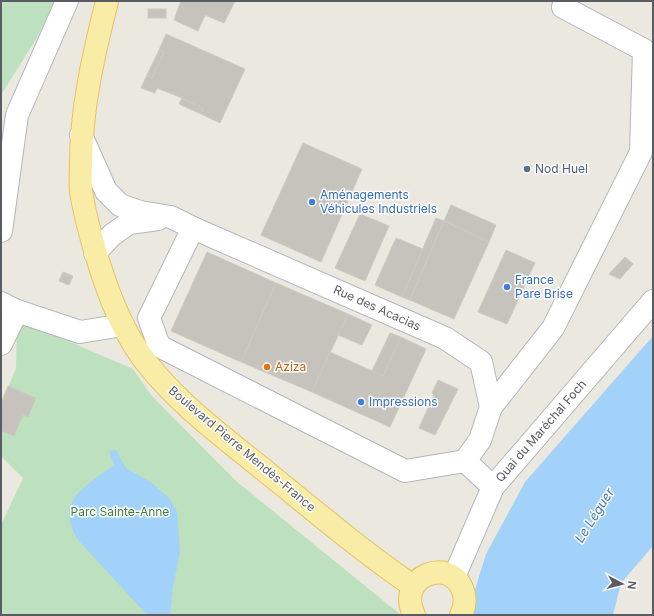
<svg xmlns="http://www.w3.org/2000/svg" width="654" height="616" font-family="Inter,sans-serif">
  <rect width="100%" height="100%" fill="#ebe8e0"/>
  <!-- green -->
  <g fill="#bde1be">
    <path d="M1,1H55L38,36L1,95Z"/>
    <path d="M17,319L133,369L151,395L236,481L401,615H1V525L23,478L1,456V405L16,368Z"/>
  </g>
  <!-- water -->
  <g fill="#a2d2f9">
    <path d="M653,336V546L621,583L613,615H467L486,554L525,482Z"/>
    <path d="M116,450L126,468L152,483L170,499L177,512L180,552L173,587L170,615H147L78,540C54,500 85,487 114,465L109,451Z"/>
  </g>
  <!-- building -->
  <g fill="#c6c3bd" stroke="#cfcabf">
    <path d="M181,1H235L224,23L205,15L198,31L174,20Z"/>
    <rect x="148" y="9" width="18" height="9"/>
    <path d="M166,34L245,69L220,123L201,114L203,109L182,98L157,88L155,93L141,88L147,75L152,78L164,52L159,50Z"/>
    <path d="M159,50L164,52L152,78L147,75Z"/>
    <path d="M182,98L203,109L201,114L179,104Z"/>
    <path d="M303,143L362,169L321,262L261,235Z"/>
    <path d="M451,205L496,225L489,242L444,221Z"/>
    <path d="M360,214L389,226L365,281L335,268Z"/>
    <path d="M436,218L444,221L410,300L402,297Z"/>
    <path d="M444,221L489,242L454,319L410,300Z"/>
    <path d="M396,238L423,249L402,297L375,285Z"/>
    <path d="M506,250L535,263L507,324L478,312Z"/>
    <path d="M207,252L276,283L241,362L171,331Z"/>
    <path d="M625,257L633,264L620,279L609,274Z"/>
    <path d="M63,272L73,276L69,285L59,281Z"/>
    <path d="M276,283L348,314L312,392L241,362Z"/>
    <path d="M348,314L372,325L362,345L338,335Z"/>
    <path d="M390,333L401,337L383,376L372,371Z"/>
    <path d="M401,337L426,349L390,427L312,392L330,352L383,376Z"/>
    <path d="M438,380L458,389L435,435L419,428L434,395L432,393Z"/>
    <path d="M8,386L36,398L28,417L23,415L14,436L1,431V403Z"/>
  </g>
  <g fill="none" stroke-linecap="round" stroke-linejoin="round">
    <defs>
      <g id="minor">
        <path d="M81,135L106,191L120,205L140,212L171,217L193,228L445,338L481,362L491,407L480,440L465,461"/>
        <path d="M193,228L149,318L159,346L405,471L465,461"/>
        <path d="M1,231L17,115L67,1"/>
        <path d="M95,253L112,235L129,223L158,219"/>
        <path d="M1,303L17,311L80,332L123,325"/>
        <path d="M1,344L17,311"/>
        <path d="M491,407L553,328L641,152L644,50L563,7"/>
        <path d="M465,461L493,487"/>
        <path d="M454,577L493,487L653,301"/>
      </g>
      <g id="major">
        <path d="M107,1C94,53 81,108 81,163C81,172 80,182 81,192C86,220 94,249 103,276C113,306 126,336 145,361C179,405 226,439 269,474C316,512 363,552 413,586"/>
        <path d="M414,615C395,576 451,555 463,591C466,600 465,607 461,615"/>
      </g>
    </defs>
    <!-- minor casing -->
    <use href="#minor" stroke="#b3b6ba" stroke-width="24"/>
    <!-- major casing -->
    <use href="#major" stroke="#e7c15d" stroke-width="24"/>
    <!-- minor -->
    <use href="#minor" stroke="#fff" stroke-width="22"/>
    <!-- major -->
    <use href="#major" stroke="#f9eca7" stroke-width="22"/>
  </g>
  <!-- markers -->
  <circle fill="#5c6f8a" stroke="#fff" stroke-width="1.5" cx="527" cy="169" r="4"/>
  <g fill="#3f7fe0" stroke="#fff" stroke-width="1.5">
    <circle cx="312" cy="202" r="4"/>
    <circle cx="507" cy="287" r="4"/>
    <circle cx="361" cy="402" r="4"/>
  </g>
  <circle fill="#e8710a" stroke="#fff" stroke-width="1.5" cx="267" cy="367" r="4"/>
  <g text-anchor="middle" stroke-width="3" stroke-linejoin="round" paint-order="stroke">
    <!-- service labels -->
    <g font-size="12" fill="#4e5e75" stroke="#fff" text-anchor="start">
      <text x="535" y="173">Nod Huel</text>
    </g>
    <!-- shop labels -->
    <g font-size="12" fill="#366cbe" stroke="#fff" text-anchor="start">
      <text x="320" y="199">Aménagements<tspan x="320" dy="14">Véhicules Industriels</tspan></text>
      <text x="515" y="284">France<tspan x="515" dy="14">Pare Brise</tspan></text>
      <text x="369" y="406">Impressions</text>
    </g>
    <!-- street labels -->
    <g font-size="12" fill="#595c60" stroke="#fff">
      <text transform="translate(377 308) rotate(24)" y="4">Rue des Acacias</text>
      <text transform="translate(541 431) rotate(-49)" y="4">Quai du Maréchal Foch</text>
      <text transform="translate(242 449) rotate(40)" y="4">Boulevard Pierre Mendès-France</text>
    </g>
    <!-- food labels -->
    <g font-size="12" fill="#c56008" stroke="#fff" text-anchor="start">
      <text x="275" y="371">Aziza</text>
    </g>
    <!-- park labels -->
    <g font-size="12" fill="#397f3d" stroke="#fff">
      <text x="120" y="516">Parc Sainte-Anne</text>
    </g>
    <!-- water labels -->
    <g font-size="13" font-style="italic" fill="#4579b1" stroke="#fff">
      <text transform="translate(594 515) rotate(-58)" y="5">Le Léguer</text>
    </g>
  </g>
  <!-- border -->
  <rect width="654" height="616" fill="none" stroke="#595c60" stroke-width="4"/>
  <!-- north arrow -->
  <g transform="translate(622 584) rotate(97)" stroke="#ffffff" stroke-width="3" paint-order="stroke">
  <path d="M0-3L7 15L0 10L-7 15Z" fill="#595c60"/>
  <text y="-6" font-size="11" font-weight="bold" text-anchor="middle" fill="#595c60">N</text>
  </g>
</svg>
